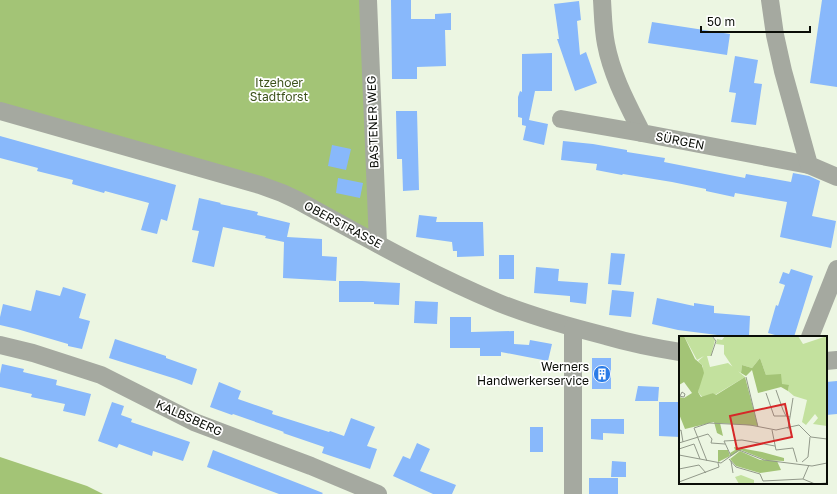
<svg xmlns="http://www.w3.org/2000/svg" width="837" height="494" font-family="'Golos Text',sans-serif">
  <rect width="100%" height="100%" fill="#ecf6e2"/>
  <!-- forest -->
  <g fill="#a3c476">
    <path d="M0,0H366L375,233L0,104Z"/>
    <path d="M0,457L87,486L103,494H0Z"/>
  </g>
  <!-- building -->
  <g fill="#88b8fb">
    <path d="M391,0H411V19H435V14L451,13V30H445L446,66L417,67V79H392Z"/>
    <path d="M822,0H837V87L810,83Z"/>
    <path d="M579,1L581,20L577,21L580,55L586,52L597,83L575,91L557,39H559L554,4Z"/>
    <path d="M652,22L730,34L727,55L648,43Z"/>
    <path d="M552,53V91H535L529,120L548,124L544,145L523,140L526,126L522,125V118L518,117V97L520,91L522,92V54Z"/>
    <path d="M735,56L758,60L754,83L762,84L756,125L731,122L736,93L729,92Z"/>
    <path d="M396,111H417L419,190L403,191L402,159H397Z"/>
    <path d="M0,136L176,185L167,221L161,219L157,234L141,230L149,203L105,191L104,193L72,184L73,180L37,171L38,168L0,158Z"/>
    <path d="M563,141L593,144L627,150V152L665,158L664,162L745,178L746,174L791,182L793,173L809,176L820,181L812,216L836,221L831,248L780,237L787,202L735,193L734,197L706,191V189L672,182L623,174L622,175L596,170L597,164L561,160Z"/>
    <path d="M332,145L351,149L346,170L328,166Z"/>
    <path d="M338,178L363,183L360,198L336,193Z"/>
    <path d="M199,198L221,203L220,204L258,212L257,215L290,223L287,237L322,239V256L337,257L336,281L283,278L284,242L265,238L266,236L223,227L214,267L192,262L199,231L192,230Z"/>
    <path d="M419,215L437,217L436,222H483L484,256L457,257V251H453L452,242L416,237Z"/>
    <path d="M611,253L625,254L621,285L608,284Z"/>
    <rect x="499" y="255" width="15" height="24"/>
    <path d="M536,267L559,269L558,281L588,283L586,304L570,302V296L534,293Z"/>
    <path d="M791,269L813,276L794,337H782L768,333L776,305L778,306L785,285L779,283L783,272L789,274Z"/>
    <path d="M339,281H362L400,283L399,305L374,304V302H339Z"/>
    <path d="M63,287L86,294L79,318L90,321L82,349L68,346V344L17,329L0,325V317L3,304L31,311L36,290L60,296Z"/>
    <path d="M612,290L634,292L631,317L609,315Z"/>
    <path d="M657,298L694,306V303L714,306V313L750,316L749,337H733L678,330L652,324Z"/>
    <path d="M415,301L438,302L437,324L414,323Z"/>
    <path d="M450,317H471V332L514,331V344L529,345L530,340L552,344L548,361L501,352V356H480V348H450Z"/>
    <path d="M115,339L166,356V358L197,369L192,385L176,379L109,358Z"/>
    <rect x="592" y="358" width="19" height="31"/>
    <path d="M2,364L24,369L23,372L57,380L56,385L91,394L85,416L63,411L65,404L31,397L32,394L0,387V374Z"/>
    <path d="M837,381V414L826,415V382Z"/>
    <path d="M219,382L241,391L238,399L273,411L272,414L329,432L330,431L344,436L351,418L375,427L367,446L377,449L370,469L322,453L324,447L283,433L284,432L233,414L232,415L210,407Z"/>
    <path d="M638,386L659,387L658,401H635Z"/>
    <path d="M112,402L124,406L121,415L132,419L131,422L190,442L183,461L153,451L152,456L119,444L117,448L98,441Z"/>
    <path d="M659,402H680V437L659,436Z"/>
    <path d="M591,419H624V434L603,433V440L591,439Z"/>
    <rect x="530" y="427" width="13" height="25"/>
    <path d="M417,443L430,449L420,471L456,485L452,494H433L393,476L403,456L410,459Z"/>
    <path d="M213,450L272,473L323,493L322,494H279L207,467Z"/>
    <path d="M612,461L626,462V477H611Z"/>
    <rect x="589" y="478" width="29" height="16"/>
  </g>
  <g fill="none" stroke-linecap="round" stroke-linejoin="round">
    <!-- street -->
    <g stroke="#a5a9a0" stroke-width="18">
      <path d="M368,0L378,244"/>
      <path d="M602,0C603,15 603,29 606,44C612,76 628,105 642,133L809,165"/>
      <path d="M770,0L775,35L783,71L809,165L837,177"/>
      <path d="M0,111L260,185L282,193L297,200C363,236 429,274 499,303C534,317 570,327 606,336C630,343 655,348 680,352"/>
      <path d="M561,119L642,133"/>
      <path d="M810,337L837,269"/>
      <path d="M0,345L33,353L101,375L194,422L311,466L378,494"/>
      <path d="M826,361L837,360"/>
      <path d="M573,494V328"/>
    </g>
  </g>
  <!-- icons -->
  <defs>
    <symbol id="building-disc" viewBox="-11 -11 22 22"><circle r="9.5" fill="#2b7ce7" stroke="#fff"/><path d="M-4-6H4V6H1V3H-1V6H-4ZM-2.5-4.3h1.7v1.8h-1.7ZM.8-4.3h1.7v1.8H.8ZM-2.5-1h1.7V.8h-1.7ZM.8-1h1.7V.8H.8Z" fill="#fff"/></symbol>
  </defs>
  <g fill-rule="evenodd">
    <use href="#building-disc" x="592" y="364" width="20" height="20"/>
  </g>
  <g text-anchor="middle" stroke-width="3.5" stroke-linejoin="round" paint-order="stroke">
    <!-- park labels -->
    <g font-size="12" fill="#3c511a" stroke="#fff">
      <text x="279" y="87">Itzehoer<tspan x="279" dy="14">Stadtforst</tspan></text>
    </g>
    <!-- street labels -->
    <g font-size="12" fill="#0a0d07" stroke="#fff">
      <text transform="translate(373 122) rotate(-92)" y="4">BASTENER WEG</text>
      <text transform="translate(680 141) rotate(11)" y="4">SÜRGEN</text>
      <text transform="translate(343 225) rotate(28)" y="4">OBERSTRASSE</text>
      <text transform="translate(189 418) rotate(24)" y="4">KALBSBERG</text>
    </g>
    <!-- poi labels -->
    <g font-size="12" fill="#0a0d07" stroke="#fff" text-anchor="end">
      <text x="589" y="371">Werners<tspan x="589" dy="14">Handwerkerservice</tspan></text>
    </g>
  </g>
  <!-- overview -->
  <g transform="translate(679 336)">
    <rect width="148" height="148" fill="#ecf6e2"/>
    <path d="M5,0H32L36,4L32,20H25L18,24ZM46,0H119L124,8L148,0V90L134,88L139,82L136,78L127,89L123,86L128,64L115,60L109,55L110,49H103L87,39L81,22L73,32L63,29L62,37L55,33L45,18V9L37,8L38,3L43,4ZM25,20H28L31,31L49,27L66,41L36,59L34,57L24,62L19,56L24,30L19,25ZM62,139L75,144V148H83H60L56,141Z" fill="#c3e19e"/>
    <path d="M0,0H5L16,23L23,29L25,37L19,56L22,61L34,57L37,59L66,41L79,90L41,87L44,100L38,97L35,86L6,93L0,78V61L5,62L13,57L5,46L0,49ZM81,22L87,39L102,38L103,48L110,49L109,55L102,51L79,57L73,34L67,40L62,37L63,29L73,32ZM55,111L83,116L105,122V125L87,124L62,114L52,120L51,117L56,114ZM39,114H49L51,120L39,126ZM61,115L81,124L98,125L102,134L81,137L57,130L51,123Z" fill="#a3c476"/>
    <path fill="none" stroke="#92998a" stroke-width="1" d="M32,20L37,5L33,0M67,41L79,91M97,54L104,74L107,80L111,81L109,93M87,57L95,80H107M0,60L5,61L6,58L3,56L1,60M111,81L114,62M93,94L97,114L114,112L118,126M0,95L2,94L4,106M0,107L29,98L33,103L32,107L46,108M0,113L15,108L21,123M0,119L42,127L60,114L85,124L133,130L148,127M52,120L45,105L63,104L96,110M50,123L57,131L81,138L84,145L124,143L136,148L148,147M28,125L15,92L30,87L71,89L97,94L120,89L132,101L148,103M52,125L54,137M123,126L129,121L131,101M0,133L20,129L27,137M124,143L130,129M0,146L40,131L39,127"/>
    <path fill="#d62828" fill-opacity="0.15" stroke="#d62828" stroke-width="2" d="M106,68L113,101L58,113L51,80Z"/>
    <rect width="148" height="148" fill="none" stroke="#0a0d07" stroke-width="2"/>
  </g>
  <!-- scale -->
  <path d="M701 26v6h109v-6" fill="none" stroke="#0a0d07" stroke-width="2"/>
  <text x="707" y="26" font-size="12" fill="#0a0d07" stroke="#ffffff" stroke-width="3" paint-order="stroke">50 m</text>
</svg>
